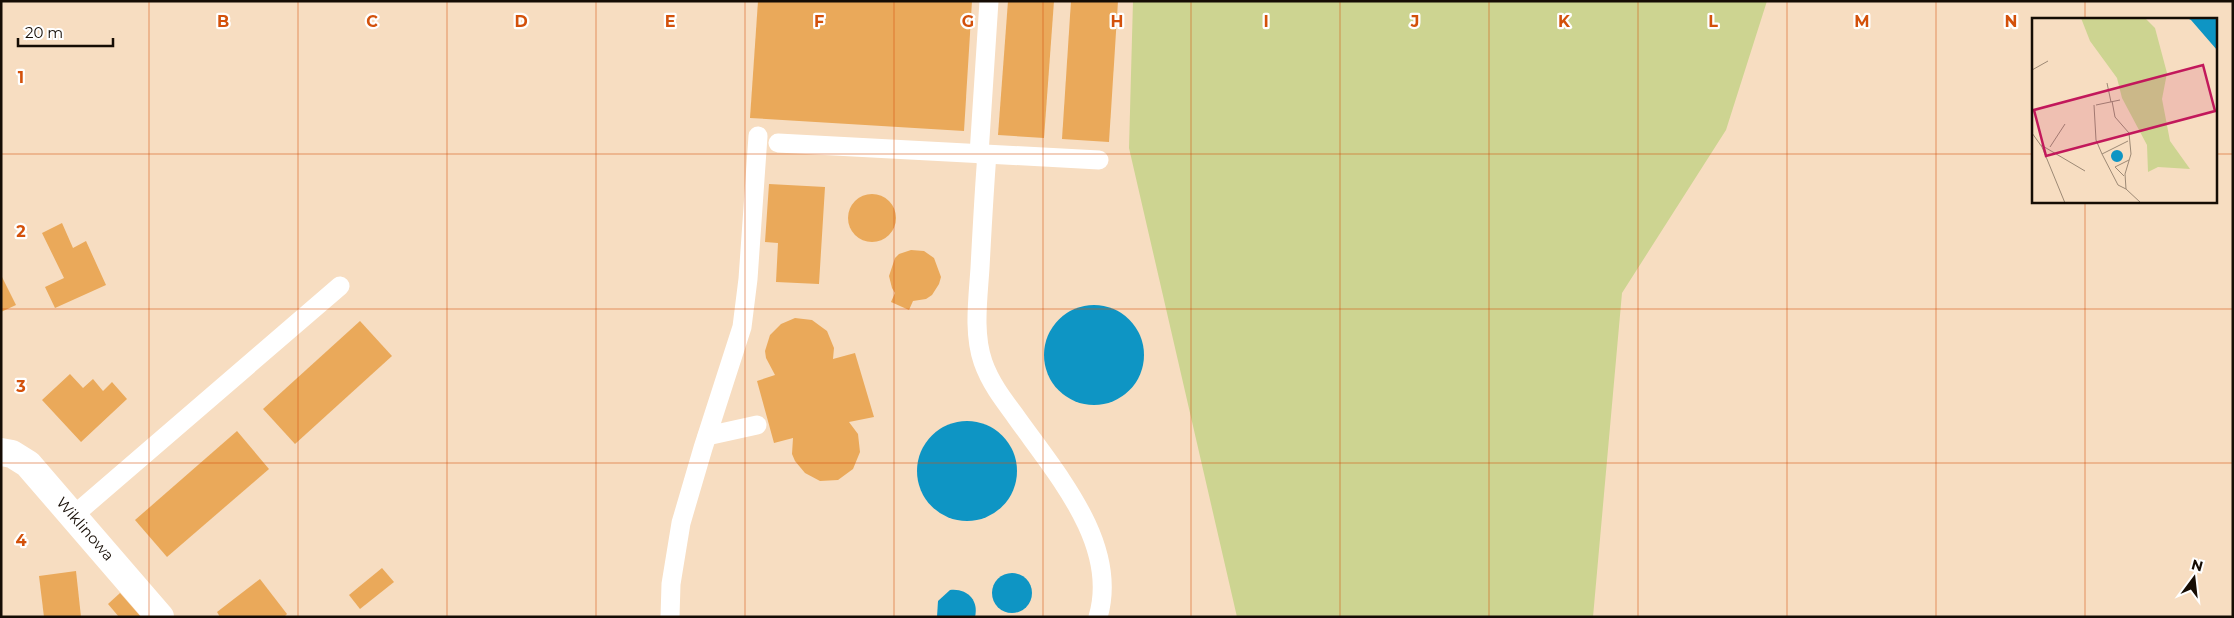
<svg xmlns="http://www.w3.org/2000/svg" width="2234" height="618" font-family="Montserrat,sans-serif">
  <rect width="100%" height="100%" fill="#f7ddc1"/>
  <!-- green -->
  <path fill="#cdd491" d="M1133,1H1767L1726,130L1622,293L1593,617H1237L1129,148Z"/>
  <!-- water -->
  <g fill="#0e95c4">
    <circle cx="1094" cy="355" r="50"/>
    <circle cx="967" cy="471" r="50"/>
    <circle cx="1012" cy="593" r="20"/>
    <path d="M950,590C967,588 979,600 975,617H937L938,601Z"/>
  </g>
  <!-- building -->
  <g fill="#eaa95a">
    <path d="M758,1H972L964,131L750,118Z"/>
    <path d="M1008,1H1054L1044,138L998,135Z"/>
    <path d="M1071,1H1118L1109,142L1062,139Z"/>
    <path d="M769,184L825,187L819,284L776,282L778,243L765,242Z"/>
    <circle cx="872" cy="218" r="24"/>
    <path d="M62,223L73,248L86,241L106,285L55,308L45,287L64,278L42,233Z"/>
    <path d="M911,250L924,251L934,258L941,277L939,284L932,295L926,299L913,301L909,310L891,302L895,293L892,288L889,276L895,258L899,254Z"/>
    <path d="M1,275L16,305L1,312Z"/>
    <path d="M795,318L812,320L827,331L834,348L833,359L855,353L874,417L849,422L858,434L860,452L853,469L838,480L820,481L805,473L795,461L792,454L793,438L774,443L757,381L775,375L766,358L765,351L770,335L781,324Z"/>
    <path d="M360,321L392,356L295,444L263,409Z"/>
    <path d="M70,374L83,388L93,379L103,391L112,382L127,399L81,442L42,400Z"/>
    <path d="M237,431L269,469L167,557L135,520Z"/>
    <path d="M382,568L394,582L360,609L349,595Z"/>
    <path d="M76,571L81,617H44L39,576Z"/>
    <path d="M260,579L287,614L284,617H220L217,612Z"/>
    <path d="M120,593L141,617H119L108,604Z"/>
  </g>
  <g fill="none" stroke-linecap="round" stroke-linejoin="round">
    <!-- lane -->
    <g stroke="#fff" stroke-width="19">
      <path d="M778,143L1099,160"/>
      <path d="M979,154L989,1"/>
      <path d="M987,154C984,192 982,230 980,268C978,299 973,333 983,362C990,382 1002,398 1014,414C1053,470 1120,543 1098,617"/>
      <path d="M707,436L757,425"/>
      <path d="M73,516L340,286"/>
      <path d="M670,617L671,584L681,523L703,448L742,327L748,279L758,136"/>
    </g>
    <!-- street -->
    <path stroke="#fff" stroke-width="28" d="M1,452L12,454L28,464L160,617"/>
  </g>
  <!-- grid -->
  <path fill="none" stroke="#d3510b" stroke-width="1" stroke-opacity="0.55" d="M149,1V617M298,1V617M447,1V617M596,1V617M745,1V617M894,1V617M1043,1V617M1191,1V617M1340,1V617M1489,1V617M1638,1V617M1787,1V617M1936,1V617M2085,1V19M1,154H2033M2215,154H2233M2085,201V617M1,309H2233M1,463H2233"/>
  <g text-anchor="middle" stroke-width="4.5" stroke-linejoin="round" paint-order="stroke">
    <!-- street labels -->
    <g font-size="15" fill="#150c04" stroke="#fff">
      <text transform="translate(85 529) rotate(49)" y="5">Wiklinowa</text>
    </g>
  </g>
  <!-- overview -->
  <g transform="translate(2032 18)">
    <rect width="185" height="185" fill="#f7ddc1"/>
    <path d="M49,0H113L123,10L135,55L130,81L138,123L158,151L126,149L116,154L115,127L90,80L85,60L58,23Z" fill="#cdd491"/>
    <path d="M155,0H185V32L159,2ZM79 138a6 6 0 1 1 12 0a6 6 0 1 1-12 0Z" fill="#0e95c4"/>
    <path fill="none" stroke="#9d8975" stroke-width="1" d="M0,52L16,43M75,65L79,84M80,83L83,99L97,115L99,136L93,156L94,171L109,185M62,87L64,122L70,136L96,123M64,87L88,82M0,115L10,129L33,185M9,127L53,153M18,129L33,106M70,136L86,167L94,171M92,158L83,149L97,142"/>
    <path fill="#c2185b" fill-opacity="0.15" stroke="#c2185b" stroke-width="2.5" d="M171,47L183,93L14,138L2,92Z"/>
    <rect width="185" height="185" fill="none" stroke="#150c04" stroke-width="2.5"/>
  </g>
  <g font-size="16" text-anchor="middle" font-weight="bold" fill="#d3510b" stroke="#fff" stroke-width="4.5" stroke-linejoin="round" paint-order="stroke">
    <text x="223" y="27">B</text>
    <text x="372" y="27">C</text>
    <text x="521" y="27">D</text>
    <text x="670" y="27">E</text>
    <text x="819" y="27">F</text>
    <text x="968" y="27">G</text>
    <text x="1117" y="27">H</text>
    <text x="1266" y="27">I</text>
    <text x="1415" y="27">J</text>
    <text x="1564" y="27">K</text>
    <text x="1713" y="27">L</text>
    <text x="1862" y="27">M</text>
    <text x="2011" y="27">N</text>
    <text x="21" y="83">1</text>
    <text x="21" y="237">2</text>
    <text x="21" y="392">3</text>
    <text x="21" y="546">4</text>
  </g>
  <!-- border -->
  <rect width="2234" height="618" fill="none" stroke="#150c04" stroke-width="5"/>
  <!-- north arrow -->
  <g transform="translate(2194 578) rotate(15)" stroke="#ffffff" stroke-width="4" paint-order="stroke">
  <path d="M0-4L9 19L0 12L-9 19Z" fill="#150c04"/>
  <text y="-8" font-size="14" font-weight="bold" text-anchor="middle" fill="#150c04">N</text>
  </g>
  <!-- scale -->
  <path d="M18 38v8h95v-8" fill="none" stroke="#150c04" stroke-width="2.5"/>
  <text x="25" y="38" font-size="15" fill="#150c04" stroke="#ffffff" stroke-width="4" paint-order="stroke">20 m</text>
</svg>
